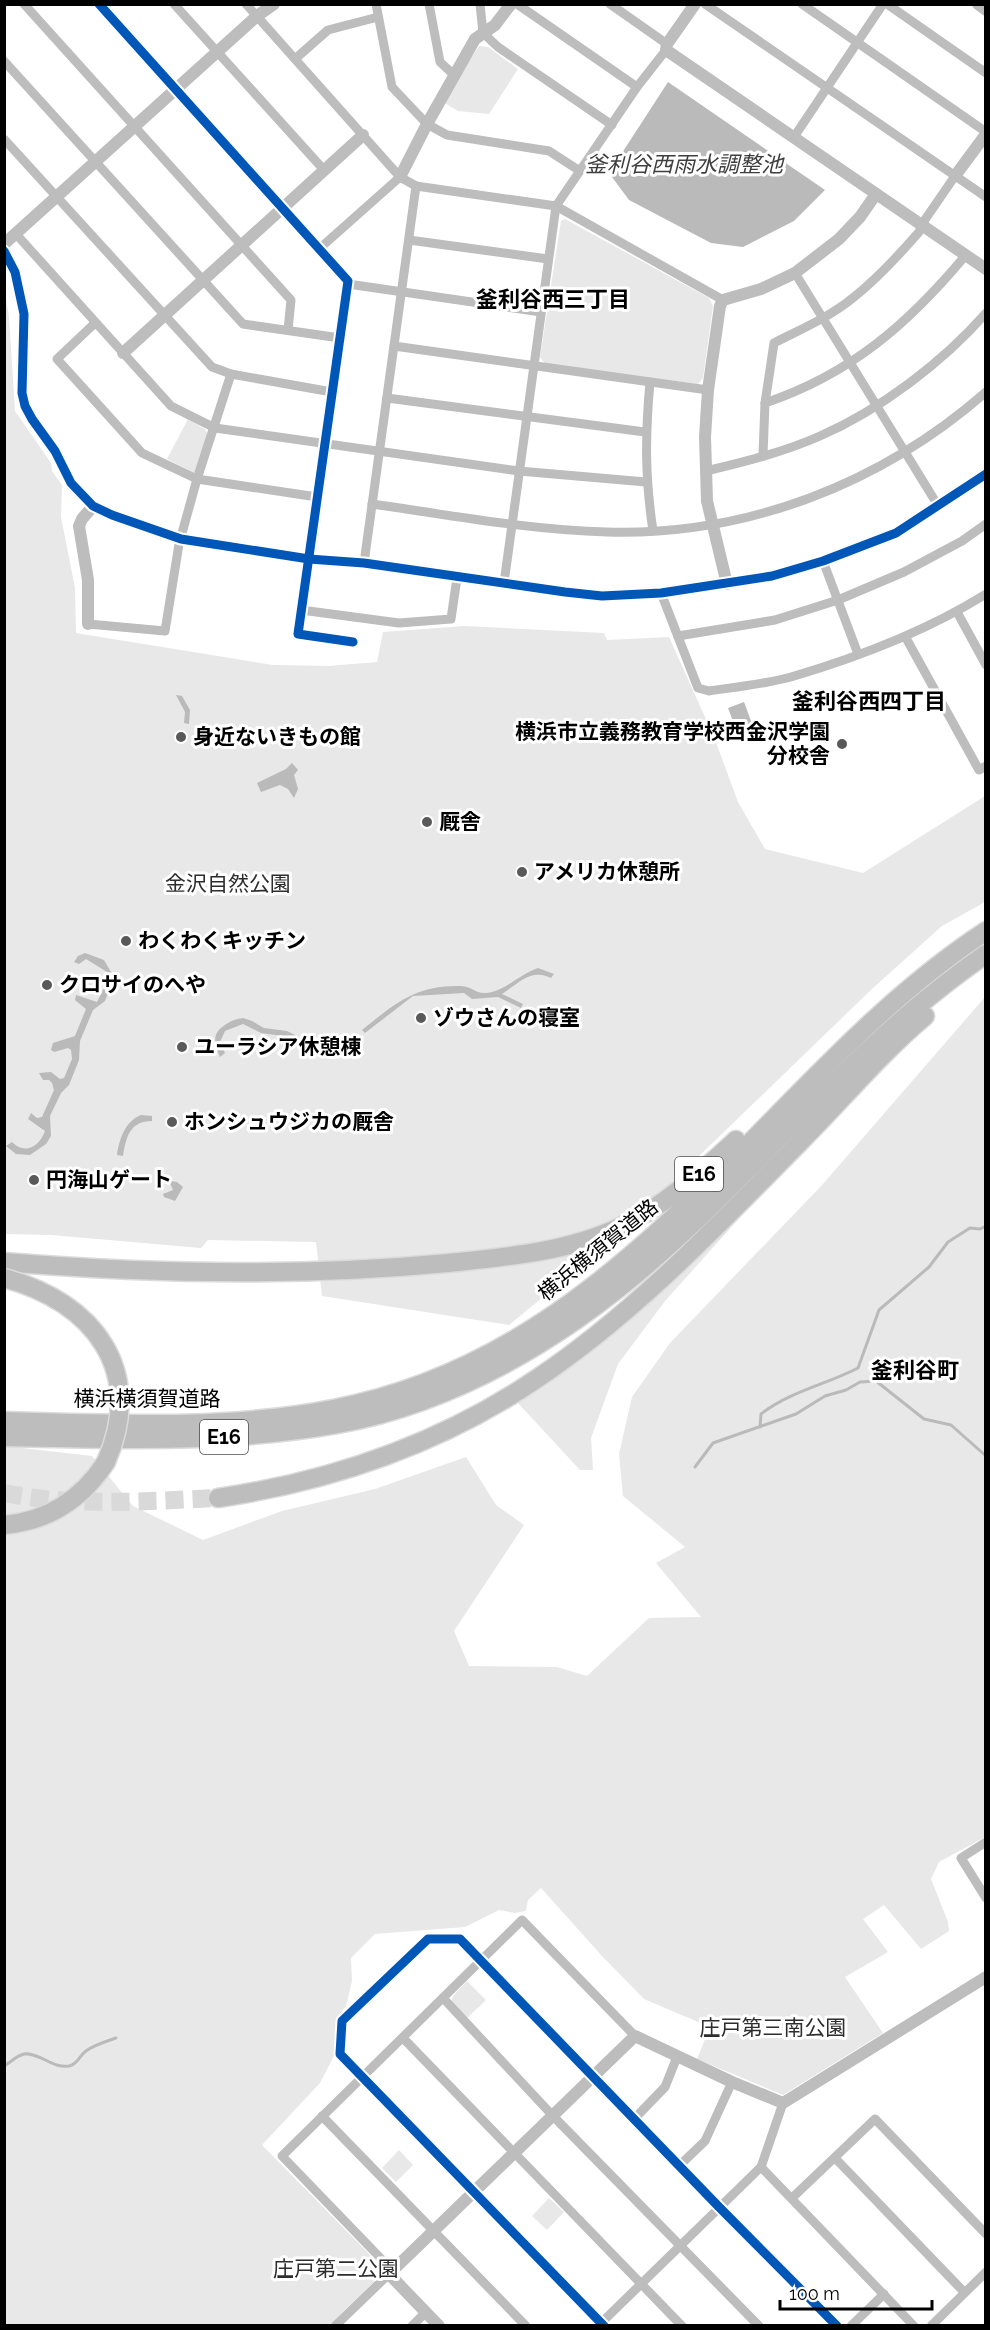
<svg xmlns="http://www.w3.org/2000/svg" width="990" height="2330" font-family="Raleway,'Noto Sans JP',sans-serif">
  <rect width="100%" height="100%" fill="#fff"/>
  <!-- green -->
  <g fill="#e8e8e8">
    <path d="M479,46L488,47L518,69L489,114L458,111L443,102Z"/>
    <path d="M565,219L709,298L713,306L703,378L698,384L545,364L540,357L561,221Z"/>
    <path d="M5,293L9,317L15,411L51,463L52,471L62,485L61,517L75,588L76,633L273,665L328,666L377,662L383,632L464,626L604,633L607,640L669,637L714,737L738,802L765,849L863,873L985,796V902L942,926L873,988L608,1244L509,1325L322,1296L316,1242L208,1240L201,1248L51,1235L5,1234Z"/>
    <path d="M188,419L205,429L208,435L195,473L167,459Z"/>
    <path d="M985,997V1837L939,1862L931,1879L948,1922L949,1931L921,1949L884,1905L863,1919L888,1952L845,1977L883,2033L783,2095L697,2059L710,2027L644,1999L602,1956L541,1888L528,1900L526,1911L515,1913L499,1910L465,1927L375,1934L351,1958L352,1981L346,2006L336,2019V2052L320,2083L262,2145L383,2268L382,2274L329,2325L5,2326V1446L92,1456L133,1506L203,1540L282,1511L375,1489L466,1457L496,1505L524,1525L454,1631L469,1666L557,1667L587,1676L649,1618L701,1617L656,1563L685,1547L623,1496L619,1454L632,1397L670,1343L823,1184Z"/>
    <path d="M761,1194L665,1301L618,1364L591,1438L593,1470H580L518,1403L602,1343Z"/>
    <path d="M467,1981L486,2000L467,2018L451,2002L453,1996Z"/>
    <path d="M399,2150L413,2165L396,2182L382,2168Z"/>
    <path d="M549,2198L564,2212L547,2230L532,2216Z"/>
  </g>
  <!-- water -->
  <g fill="#bababa">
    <path d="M668,82L825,190L794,221L743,247L711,243L629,200L609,173Z"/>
    <path d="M176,695L182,696L190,710L189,724L184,723L185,712Z"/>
    <path d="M744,702L757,737L741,743L728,708Z"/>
    <path d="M292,763L298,770L294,775L298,789L294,798L288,789L280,785L261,792L257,783L286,769Z"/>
    <path d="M85,953L104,960L114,977L105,1001L93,1010L80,1041L79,1060L69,1085L61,1093L50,1116L51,1136L46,1144L30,1155L16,1154L6,1146L12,1142C25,1155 39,1147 45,1131L28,1119L31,1113L37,1118L42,1117L54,1090L52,1083L49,1080H43L39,1073L51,1072L60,1079L64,1078L72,1059L71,1050L68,1048L54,1052L51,1050L53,1043L75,1036L86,1009L75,1000L76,995L97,1002L107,982V972L86,959L79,964L74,962L78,956Z"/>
    <path d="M538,968L554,974L551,978C531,968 519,983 502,994L523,1004L521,1008L498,997L472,999L464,993L413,996L365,1033L362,1030C396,1003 415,985 461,986C475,987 475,996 492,992C508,988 522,973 538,968Z"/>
    <path d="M243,1018L252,1021L264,1028L287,1031L309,1042L306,1047L283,1036L261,1033L243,1024L225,1031L220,1042L225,1053L220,1057C213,1041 212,1032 228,1023C233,1020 237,1019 243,1018Z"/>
    <path d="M141,1115L152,1116V1121C130,1121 126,1137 123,1156L117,1155C119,1140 125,1121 141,1115Z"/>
    <path d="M171,1181L177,1182L183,1187L175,1201L164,1197L163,1194L173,1190L170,1183Z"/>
  </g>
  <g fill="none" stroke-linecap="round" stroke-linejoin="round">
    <!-- stream -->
    <g stroke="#bababa" stroke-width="3">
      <path d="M760,1427L761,1414C791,1391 825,1385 858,1368L879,1310L929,1267L948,1242L970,1228L980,1229L986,1226"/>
      <path d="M695,1467L713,1443L796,1414L825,1396L846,1390L860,1382L876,1381L924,1419L951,1425L986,1456"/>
      <path d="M4,2066C11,2062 16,2056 24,2054C39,2052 53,2069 69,2066C78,2064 79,2056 86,2051C94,2045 107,2041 116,2038"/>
    </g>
    <!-- motorway-tunnel -->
    <path stroke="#d9d9d9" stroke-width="18" stroke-dasharray="18 9" stroke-linecap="butt" d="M4,1493C74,1507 148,1501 218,1498"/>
    <defs>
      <g id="motorway">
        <path d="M4,1262C151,1274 301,1277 448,1263C506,1257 567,1252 620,1227C665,1206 700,1173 736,1140"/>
        <path d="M4,1421C114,1424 225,1430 333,1409C492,1379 609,1283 721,1172C806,1088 885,997 986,931"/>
        <path d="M4,1437C116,1439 228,1444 338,1424C473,1399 591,1320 689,1227C787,1134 875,1030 986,954"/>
        <path d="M218,1498C332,1481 442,1443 538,1378C635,1313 718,1225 800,1142C842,1100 880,1054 925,1016"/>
        <path d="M4,1525C49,1521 82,1499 106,1462"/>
      </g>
    </defs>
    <!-- motorway casing -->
    <use href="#motorway" stroke="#dbdbdb" stroke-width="21"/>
    <!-- minor -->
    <g stroke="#bdbdbd" stroke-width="9">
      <path d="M24,4L291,300L288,330"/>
      <path d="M174,4L324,170"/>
      <path d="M246,4L400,177L416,186L556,206L723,300"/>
      <path d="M376,4L392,87L427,124L447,135L549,151L580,171"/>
      <path d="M429,4L440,62L454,75"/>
      <path d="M480,4L483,33L498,47L612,125"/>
      <path d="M517,4L637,87"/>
      <path d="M610,4L667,44"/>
      <path d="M705,4L986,197"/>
      <path d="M802,4L986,132"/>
      <path d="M887,4L986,73"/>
      <path d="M295,59L328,30L378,17"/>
      <path d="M4,61L243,324L340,338"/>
      <path d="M794,137L883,4"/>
      <path d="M4,139L212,367L231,374L332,392"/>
      <path d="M16,234L171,406L215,428L519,471L646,482"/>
      <path d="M409,240L548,259"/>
      <path d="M319,249L400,177"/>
      <path d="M795,273L937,504"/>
      <path d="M348,284L541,312"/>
      <path d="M95,323L57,359L142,453L197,479L317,497"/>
      <path d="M394,346L708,390"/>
      <path d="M650,382C645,437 645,477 653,531"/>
      <path d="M387,398L645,432"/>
      <path d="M765,403C851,374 908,324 965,256"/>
      <path d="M763,455L765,403L774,343C801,329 830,317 854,297C878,278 899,255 919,232L922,224L955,176"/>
      <path d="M706,471C744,462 784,452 820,436C880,410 943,362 986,313"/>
      <path d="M372,504C450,515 529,530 607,532C747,536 881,484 986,392"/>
      <path d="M309,559L298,634L353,642"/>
      <path d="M823,561L858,654"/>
      <path d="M364,563L416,186"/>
      <path d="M504,583L556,206L637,87L666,50"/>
      <path d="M661,593L698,688L709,691C736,687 765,684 791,677C859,657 925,632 986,594"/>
      <path d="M301,610L399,623L451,619L457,578"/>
      <path d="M957,612L986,665"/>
      <path d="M88,624L165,631L179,544L197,479L231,374"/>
      <path d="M678,636L775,620L838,600L904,572L962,541L986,524"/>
      <path d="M906,638L979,770L986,766"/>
      <path d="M986,1842L961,1858L986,1898"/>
      <path d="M443,1998L553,2116L759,2326"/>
      <path d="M403,2038L682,2326"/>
      <path d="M783,2103L761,2167L914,2326"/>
      <path d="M322,2116L526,2326"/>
      <path d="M635,2118L665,2087L677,2057"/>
      <path d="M835,2158L964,2292"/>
      <path d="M680,2165L705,2141L732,2082"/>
      <path d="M792,2198L875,2119L986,2234"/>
      <path d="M392,2270L282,2156L522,1920L635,2036"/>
      <path d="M335,2326L389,2274"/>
      <path d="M412,2326L426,2312"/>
      <path d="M598,2326L761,2167"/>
      <path d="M604,2326L340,2054L342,2021L428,1939H460L719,2207L837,2326"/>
      <path d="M851,2326L884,2294"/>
      <path d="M931,2326L986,2272"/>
    </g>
    <!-- tertiary -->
    <g stroke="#bdbdbd" stroke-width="12">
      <path d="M99,4L348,281L309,559"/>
      <path d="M695,4L667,44L666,50L986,269"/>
      <path d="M978,4L986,10"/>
      <path d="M955,176L986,134"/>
      <path d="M400,177L427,124L475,39L495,25L511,4"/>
      <path d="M4,244L257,16L274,4"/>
      <path d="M4,251L15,272L24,314L22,393L25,406L32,419L55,451L71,483L93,506L112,515L181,539L309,559L364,563L565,592L602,596L661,593L772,576L823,561L896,533L986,474"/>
      <path d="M123,353L363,135"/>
      <path d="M727,584L707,501L705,437L708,390L720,306L723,300L761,289L795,273L839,239L860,217L876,194"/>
      <path d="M88,624V580L79,526L82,519L93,506"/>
      <path d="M439,2326L389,2274L635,2036L732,2082L783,2103L986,1977"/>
    </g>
    <!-- motorway -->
    <use href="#motorway" stroke="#bdbdbd" stroke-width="18"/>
    <defs>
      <path id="motorway-bridge" d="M4,1278C94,1302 146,1371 106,1462"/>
    </defs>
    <!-- motorway-bridge casing -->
    <use href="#motorway-bridge" stroke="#dbdbdb" stroke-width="21" stroke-linecap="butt"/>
    <!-- motorway-bridge -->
    <use href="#motorway-bridge" stroke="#bdbdbd" stroke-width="18"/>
    <defs>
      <g id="cycleway">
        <path d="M99,4L348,281L298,634L353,642"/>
        <path d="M4,251L15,272L24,314L22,393L25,406L32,419L55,451L71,483L93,506L112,515L181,539L309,559L364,563L565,592L602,596L661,593L772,576L823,561L896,533L986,474"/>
        <path d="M604,2326L340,2054L342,2021L428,1939H460L719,2207L837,2326"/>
      </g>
    </defs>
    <!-- cycleway casing -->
    <use href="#cycleway" stroke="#fff" stroke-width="13"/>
    <!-- cycleway -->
    <use href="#cycleway" stroke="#0057b8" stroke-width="9"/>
  </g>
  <!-- markers -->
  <g fill="#595959" stroke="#fff" stroke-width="2">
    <circle cx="181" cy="737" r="6"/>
    <circle cx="842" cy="744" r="6"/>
    <circle cx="427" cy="822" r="6"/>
    <circle cx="522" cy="872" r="6"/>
    <circle cx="126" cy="941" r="6"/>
    <circle cx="47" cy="985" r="6"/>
    <circle cx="421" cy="1018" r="6"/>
    <circle cx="182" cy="1047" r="6"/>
    <circle cx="172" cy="1122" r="6"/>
    <circle cx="34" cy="1180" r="6"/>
  </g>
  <g text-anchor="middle" stroke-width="6" stroke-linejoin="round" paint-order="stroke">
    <!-- shield labels -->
    <g fill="#fff" stroke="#4c4c4c" stroke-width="1.5">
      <rect x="675" y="1157" width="48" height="34" rx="4.5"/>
      <rect x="200" y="1420" width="48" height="34" rx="4.5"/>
    </g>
    <g font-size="20" font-weight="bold" fill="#000">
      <text x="699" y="1181">E16</text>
      <text x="224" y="1444">E16</text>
    </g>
    <!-- poi labels -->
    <g font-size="21" font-weight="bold" fill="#000" stroke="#fff" text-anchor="start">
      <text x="830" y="739" text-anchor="end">横浜市立義務教育学校西金沢学園<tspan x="830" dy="24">分校舎</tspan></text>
      <text x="193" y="744">身近ないきもの館</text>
      <text x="439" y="829">厩舎</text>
      <text x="534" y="879">アメリカ休憩所</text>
      <text x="138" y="948">わくわくキッチン</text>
      <text x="59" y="992">クロサイのへや</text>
      <text x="433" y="1025">ゾウさんの寝室</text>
      <text x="194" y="1054">ユーラシア休憩棟</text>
      <text x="184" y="1129">ホンシュウジカの厩舎</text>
      <text x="46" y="1187">円海山ゲート</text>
    </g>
    <!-- park labels -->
    <g font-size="21" fill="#2d2d2d" stroke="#fff">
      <text x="228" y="891">金沢自然公園</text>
      <text x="773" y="2035">庄戸第三南公園</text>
      <text x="336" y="2276">庄戸第二公園</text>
    </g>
    <!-- street labels -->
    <g font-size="21" fill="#000" stroke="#fff">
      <text transform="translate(598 1250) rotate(-39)" y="7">横浜横須賀道路</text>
      <text x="147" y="1406">横浜横須賀道路</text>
    </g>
    <!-- water labels -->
    <g font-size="22" font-style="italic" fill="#3e3e3e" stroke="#fff">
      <text x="684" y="172">釜利谷西雨水調整池</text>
    </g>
    <!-- neighbourhood labels -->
    <g font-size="22" font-weight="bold" fill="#000" stroke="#fff">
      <text x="553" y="307">釜利谷西三丁目</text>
      <text x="869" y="709">釜利谷西四丁目</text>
      <text x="915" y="1378">釜利谷町</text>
    </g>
  </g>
  <!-- border -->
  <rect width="990" height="2330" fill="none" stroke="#000000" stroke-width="12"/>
  <!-- scale -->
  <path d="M780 2300v9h152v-9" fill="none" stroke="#000000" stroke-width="3"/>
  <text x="789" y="2300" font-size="18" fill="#000000" stroke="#ffffff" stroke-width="4.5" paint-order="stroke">100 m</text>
</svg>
